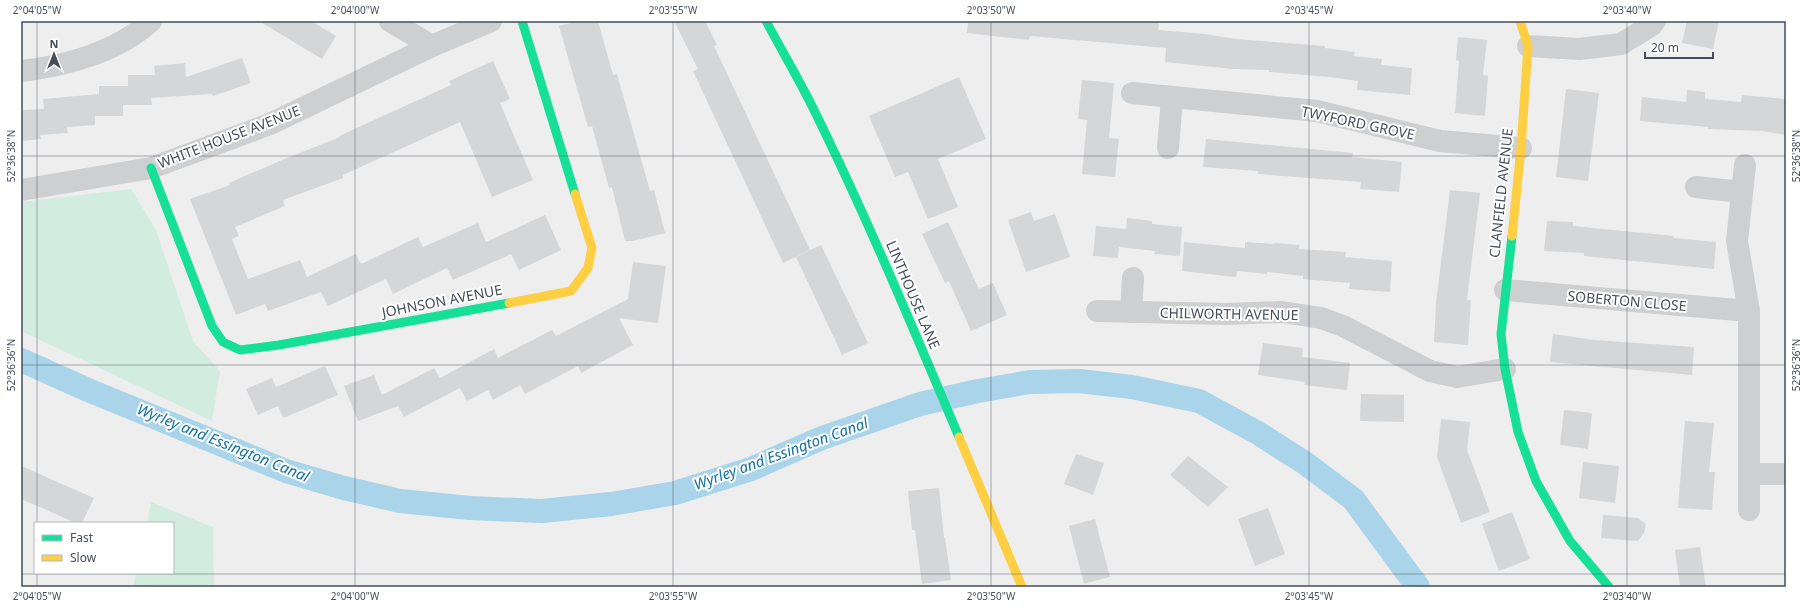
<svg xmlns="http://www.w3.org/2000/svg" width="1807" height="608" font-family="'Noto Sans',sans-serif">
  <rect width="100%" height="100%" fill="#eee"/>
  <!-- green -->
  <g fill="#d2ede0">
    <path d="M131,189L156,230L193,341L220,371L212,421L21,331V202Z"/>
    <path d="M151,502L213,527L214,587H133L136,573H173V523H147Z"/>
  </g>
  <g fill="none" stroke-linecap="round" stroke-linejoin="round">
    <!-- canal -->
    <path stroke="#a9d4e9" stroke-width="24" d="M21,360L88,390L286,471L344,488L400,501L470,508L542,511L611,504L675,493L751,469L822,438L920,404L978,391L1030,382L1079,381L1132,387L1199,401L1258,433L1305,463L1353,499L1418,587"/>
  </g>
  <!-- building -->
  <g fill="#d5d6d8">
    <path d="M259,21H311L336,36L322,59Z"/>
    <path d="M578,21H598L613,75L617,74L650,191L654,190L665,233L633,241H625L612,187L609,188L592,126L588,127L559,26Z"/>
    <path d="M674,21H705L717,45L714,46L810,250L783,263L693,71L698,69Z"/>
    <path d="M968,21H1159L1158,30L1205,34L1236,39L1325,46V48L1355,52L1354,56L1382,59L1381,65L1412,68L1410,95L1357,90L1358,81L1329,77L1269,72V70L1233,69L1165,62L1166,48L1030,36L1029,40L967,33Z"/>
    <path d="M1687,21H1719L1713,49L1682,43Z"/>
    <path d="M1458,37L1487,40L1483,75L1488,76L1485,116L1455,113L1459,61L1456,60Z"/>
    <path d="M242,58L251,83L213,96L212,94L151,98L152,105H123V116H95V125L67,127L68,133L40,135L41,139L21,141V110L44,109L43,99L99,94V86H128V75H155L154,66L185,63L186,77Z"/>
    <path d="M493,61L510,99L500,103L533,180L492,197L460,122L343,175V178L283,200L285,206L235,227L239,236L232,239L248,279L300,260L307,277L356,254L361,264L418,237L423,247L478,223L486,242L545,215L561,250L519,270L511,254L453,280L447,268L393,294L386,279L328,306L321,292L268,311L265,304L236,315L190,199L230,185L229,183L282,160L340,137L339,136L451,85L449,81Z"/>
    <path d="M959,77L986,139L938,159L958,207L928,219L908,172L895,177L869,116Z"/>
    <path d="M1082,80L1114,83L1109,138L1119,139L1115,177L1082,174L1087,120L1078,119Z"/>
    <path d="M1566,89L1599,93L1588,181L1556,177Z"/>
    <path d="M1687,90L1705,92V99L1741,102L1742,95L1786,99V135L1762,131L1708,129V127L1640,121L1642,97L1686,102Z"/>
    <path d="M1206,139L1353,153L1352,157L1402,162L1399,192L1360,189L1361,182L1258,174V171L1203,167Z"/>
    <path d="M1450,190L1480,193L1467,300H1471L1468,345L1434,342L1436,303Z"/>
    <path d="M1031,212L1034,221L1055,214L1070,257L1026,272L1008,220Z"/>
    <path d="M1127,218L1152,221V224L1182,227L1180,256L1154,254L1155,251L1119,247L1118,258L1093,256L1096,226L1126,229Z"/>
    <path d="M1547,221L1573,222V226L1674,236V238L1716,242L1714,269L1584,256V253L1544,251Z"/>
    <path d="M948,222L979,289L993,283L1007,315L971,331L949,281L945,283L922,234Z"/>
    <path d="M1184,242L1245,248V242L1274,244V243L1299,245V249L1346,252L1345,257L1392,261L1390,292L1349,289L1350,283L1303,279V276L1267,272V274L1237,271L1236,277L1182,271Z"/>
    <path d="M821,245L868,343L842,355L796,257Z"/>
    <path d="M633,262L666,266L658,323L619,318L633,345L581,373L578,366L525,394L520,385L493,400L488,390L467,401L460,388L404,417L398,406L358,421L344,386L374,375L382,395L434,368L440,378L494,349L498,358L552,330L556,336L628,299Z"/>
    <path d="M1553,334L1594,340L1694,347L1692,375L1550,362Z"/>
    <path d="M1263,343L1303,348L1302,357L1350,363L1347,390L1304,385L1305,382L1258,375Z"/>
    <path d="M325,366L338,395L283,418L278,406L258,415L246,389L272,378L276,387Z"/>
    <path d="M1361,394L1404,395V422L1360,421Z"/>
    <path d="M1564,410L1592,413L1588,449L1560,445Z"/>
    <path d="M1441,419L1470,422L1467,450L1490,512L1461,523L1437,457Z"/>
    <path d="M1685,421L1714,423L1709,472H1715L1712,510L1678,508Z"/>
    <path d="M1076,454L1104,463L1093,495L1064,484Z"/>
    <path d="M1188,456L1228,487L1208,507L1170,475Z"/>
    <path d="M1583,462L1619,466L1615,503L1579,498Z"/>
    <path d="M21,466L94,498L82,523H76L21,499Z"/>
    <path d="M939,488L944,538H945L951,580L922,584L915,530H912L908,491Z"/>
    <path d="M1268,508L1285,554L1255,566L1238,519Z"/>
    <path d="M1512,512L1530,559L1499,571L1482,524Z"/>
    <path d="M1603,515L1638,518L1646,524L1644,533L1638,541L1601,538Z"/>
    <path d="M1095,519L1110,577L1084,584L1069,526Z"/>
    <path d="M1700,547L1706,587H1680L1675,550Z"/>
  </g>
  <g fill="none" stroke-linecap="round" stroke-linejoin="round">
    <!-- street -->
    <g stroke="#cdcfd1" stroke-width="22">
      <path d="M390,21L432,46"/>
      <path d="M1528,46L1579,49L1621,44L1652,25L1655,21"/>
      <path d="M21,71C66,66 117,52 151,21"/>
      <path d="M1132,93L1317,111L1440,141L1521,148"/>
      <path d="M1168,148L1172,98"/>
      <path d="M1745,165L1737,241L1749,311V510"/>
      <path d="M1696,187L1742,192"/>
      <path d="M21,190L151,168L270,124L432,46L491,21"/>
      <path d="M1505,290L1749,311"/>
      <path d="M1097,311L1226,314L1282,312L1321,318L1343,326L1430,371L1457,377L1505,369"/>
      <path d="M1131,312L1133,278"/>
      <path d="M1749,474H1782"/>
    </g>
    <!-- fast -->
    <g stroke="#16e098" stroke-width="9">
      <path d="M522,21L575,194"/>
      <path d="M766,21C782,51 800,81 815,112C867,218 913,328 959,437"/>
      <path d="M151,168L212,326L223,342L240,350L279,345L509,303"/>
      <path d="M1512,236L1501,334L1505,369L1518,432L1536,481L1570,541L1609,587"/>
    </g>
    <!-- slow -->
    <g stroke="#ffcf43" stroke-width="9">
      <path d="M1512,236L1521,148L1528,46L1520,21"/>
      <path d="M509,303L571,291L588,268L592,248L575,194"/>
      <path d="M959,437L1022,587"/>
    </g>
  </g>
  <!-- ticks -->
  <path fill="none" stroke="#464e59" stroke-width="1" stroke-opacity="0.45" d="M37,21V523M355,21V587M673,21V587M991,21V587M1309,21V587M1627,21V587M21,156H1786M21,365H1786M37,573V587M21,574H1786"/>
  <g text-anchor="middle" stroke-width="4" stroke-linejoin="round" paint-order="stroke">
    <!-- street labels -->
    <g font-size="14" fill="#464e59" stroke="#fff">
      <text transform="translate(1358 123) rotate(12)" y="5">TWYFORD GROVE</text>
      <text transform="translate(229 137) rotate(-21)" y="5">WHITE HOUSE AVENUE</text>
      <text transform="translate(1501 193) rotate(-84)" y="5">CLANFIELD AVENUE</text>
      <text transform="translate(913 295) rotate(67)" y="5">LINTHOUSE LANE</text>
      <text transform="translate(442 301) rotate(-11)" y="5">JOHNSON AVENUE</text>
      <text transform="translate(1627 301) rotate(5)" y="5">SOBERTON CLOSE</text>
      <text transform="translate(1229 314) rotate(1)" y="5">CHILWORTH AVENUE</text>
    </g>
    <!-- water labels -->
    <g font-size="15" font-style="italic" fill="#13719f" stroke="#fff">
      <text transform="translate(223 443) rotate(22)" y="5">Wyrley and Essington Canal</text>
      <text transform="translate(781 454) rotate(-20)" y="5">Wyrley and Essington Canal</text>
    </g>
  </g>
  <!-- border -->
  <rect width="1807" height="608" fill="none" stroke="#ffffff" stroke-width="44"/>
  <!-- legend -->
  <rect x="34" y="522" width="140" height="52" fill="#ffffff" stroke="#b5b8bd"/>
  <rect x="42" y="535" width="20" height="6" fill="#16e098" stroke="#b5b8bd"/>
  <text x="70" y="542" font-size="12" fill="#464e59">Fast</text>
  <rect x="42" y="555" width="20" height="6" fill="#ffcf43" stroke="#b5b8bd"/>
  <text x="70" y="562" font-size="12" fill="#464e59">Slow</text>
  <!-- north arrow -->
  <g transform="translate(54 54)" stroke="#ffffff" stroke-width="3" paint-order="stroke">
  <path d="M0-3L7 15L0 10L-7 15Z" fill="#464e59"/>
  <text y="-6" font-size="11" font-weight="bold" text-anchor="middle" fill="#464e59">N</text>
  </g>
  <!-- scale -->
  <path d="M1645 52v6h68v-6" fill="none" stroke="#464e59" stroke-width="2"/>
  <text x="1651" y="52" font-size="12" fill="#464e59" stroke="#ffffff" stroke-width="3" paint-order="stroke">20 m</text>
  <rect x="22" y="22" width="1763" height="564" fill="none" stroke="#464e59" stroke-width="1.5"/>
  <g font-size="10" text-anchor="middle" fill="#464e59">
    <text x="37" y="14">2°04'05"W</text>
    <text x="355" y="14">2°04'00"W</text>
    <text x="673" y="14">2°03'55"W</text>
    <text x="991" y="14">2°03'50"W</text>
    <text x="1309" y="14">2°03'45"W</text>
    <text x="1627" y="14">2°03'40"W</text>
    <text transform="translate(11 156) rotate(-90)" y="4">52°36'38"N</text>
    <text transform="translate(1796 156) rotate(-90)" y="4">52°36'38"N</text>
    <text transform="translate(11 365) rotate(-90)" y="4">52°36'36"N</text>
    <text transform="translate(1796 365) rotate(-90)" y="4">52°36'36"N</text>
    <text x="37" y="600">2°04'05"W</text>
    <text x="355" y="600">2°04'00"W</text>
    <text x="673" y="600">2°03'55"W</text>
    <text x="991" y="600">2°03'50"W</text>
    <text x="1309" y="600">2°03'45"W</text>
    <text x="1627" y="600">2°03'40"W</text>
  </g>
</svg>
